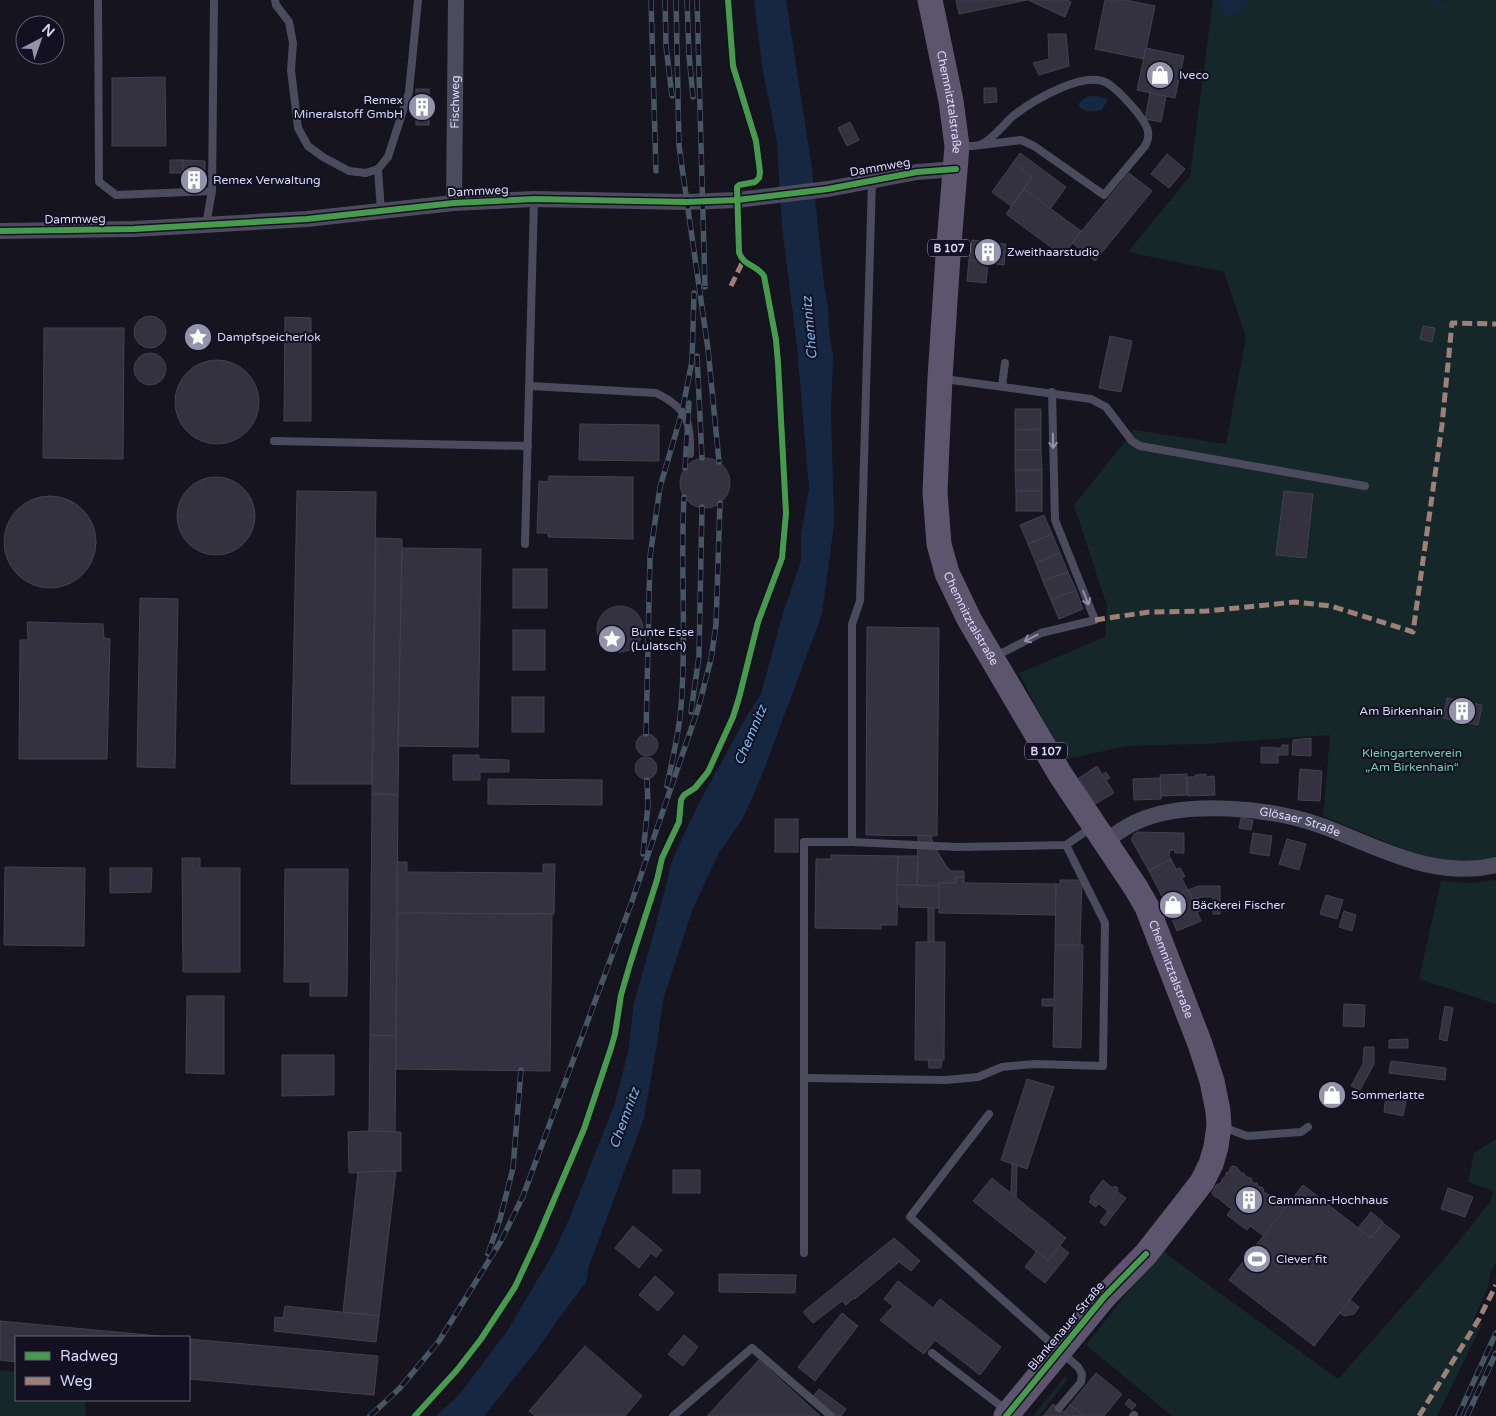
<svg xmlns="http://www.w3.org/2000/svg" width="1496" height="1416" font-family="'Varela Round',sans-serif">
  <rect width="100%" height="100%" fill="#16141e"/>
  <!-- green -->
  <g fill="#152728">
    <path d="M1213,0H1496V861L1459,865L1413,853L1323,816L1330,735L1204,744L1127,746L1063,760L1019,673L1105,637L1107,606L1074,505L1134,430L1226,444L1246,337L1224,272L1128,252L1190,176Z"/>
    <path d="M1496,880V1004L1419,979L1441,881L1472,883Z"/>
    <path d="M1496,1139V1262L1491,1271L1487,1290L1474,1319L1482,1324L1437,1416H1172L1086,1345L1161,1250L1338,1379L1446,1257L1490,1202L1494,1191L1468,1182L1474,1153Z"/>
    <path d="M0,1370L16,1372V1400H85L86,1416H0Z"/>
    <path d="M1066,1375L1067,1380L1039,1416H1033Z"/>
  </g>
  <!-- water -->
  <g fill="#162841">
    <path d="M754,0H786L812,169L824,285L828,307L829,331L833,356L831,412L834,524L822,614L762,775L743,818L719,853L693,908L663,1000L657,1043L644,1118L589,1266L586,1282L562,1314L539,1347L484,1416H436L459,1395L508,1330L555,1250L572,1212L615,1103L628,1052L634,1003L651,943L673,858L700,801L745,719L761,694L783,613L801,561V535L809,488L797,347L782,226L777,142L762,66Z"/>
    <path d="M1221,0H1249C1243,11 1238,17 1224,14L1219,5Z"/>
    <path d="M1090,96H1098L1108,99L1102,110C1092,112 1083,114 1078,104L1084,99Z"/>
  </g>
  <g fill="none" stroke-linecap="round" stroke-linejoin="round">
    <!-- stream -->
    <path stroke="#162841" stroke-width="4.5" d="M1436,0L1442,7"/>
  </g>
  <!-- building -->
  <g fill="#343240" stroke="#434050">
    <path d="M956,0H1027L959,14Z"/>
    <path d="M1028,0H1067L1071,2L1065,17Z"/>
    <path d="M1105,0H1125L1155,6L1144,59L1095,49Z"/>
    <path d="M1048,34H1066L1069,66L1039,75L1033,63L1049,59Z"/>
    <path d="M1146,48L1184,56L1175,98L1137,90Z"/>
    <path d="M165,77L166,146H112V78Z"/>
    <path d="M984,88H996L997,102L984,103Z"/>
    <rect x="416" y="89" width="13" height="36"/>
    <path d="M1150,93L1166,96L1161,122L1145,119Z"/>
    <path d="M850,122L859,140L847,146L838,128Z"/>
    <path d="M1020,153L1066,187L1050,209L1024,189L1032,177L1013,163Z"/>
    <path d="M1167,154L1185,169L1169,188L1151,174Z"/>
    <rect x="170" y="160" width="13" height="13"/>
    <path d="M183,160L205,161V187H183Z"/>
    <path d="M1013,163L1032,177L1011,206L992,192Z"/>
    <path d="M1129,173L1152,191L1095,261L1072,243Z"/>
    <path d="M1024,189L1081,231L1063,256L1006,214Z"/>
    <path d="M972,240L1006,244L1004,265L969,260Z"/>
    <path d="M969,260L988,263L986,283L967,281Z"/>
    <circle cx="150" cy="332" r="16"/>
    <path d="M285,317L311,318V421H284Z"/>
    <path d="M1423,326L1435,328L1432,342L1420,339Z"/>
    <path d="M44,328H124L123,459L43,458Z"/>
    <path d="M1110,336L1132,341L1121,392L1099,388Z"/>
    <circle cx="150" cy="369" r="16"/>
    <circle cx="217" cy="402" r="42"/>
    <path d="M1015,409H1041V429L1015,430Z"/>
    <path d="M580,424L659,425V461L579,460Z"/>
    <path d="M1041,429V450H1015V430Z"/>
    <path d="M1015,450H1041L1042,470H1015Z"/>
    <circle cx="705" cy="483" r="25"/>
    <path d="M1015,470H1042V491H1016Z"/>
    <path d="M549,476L633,477V539L548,537V533H537L539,481L548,482Z"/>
    <circle cx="216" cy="516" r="39"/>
    <path d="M297,491L376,492L372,784H291Z"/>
    <rect x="1016" y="491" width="26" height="20"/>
    <path d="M1284,491L1313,494L1306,558L1276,555Z"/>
    <circle cx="50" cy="542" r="46"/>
    <path d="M1044,515L1052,534L1028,544L1020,525Z"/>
    <path d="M1052,534L1060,553L1036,563L1028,544Z"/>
    <path d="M376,538L402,539L398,795L372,794Z"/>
    <path d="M402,548L481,549L478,747L398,746Z"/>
    <path d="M1060,553L1068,572L1043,581L1036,563Z"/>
    <rect x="513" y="569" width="34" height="39"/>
    <path d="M1068,572L1076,590L1051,600L1043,581Z"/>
    <path d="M1076,590L1083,609L1059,619L1051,600Z"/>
    <path d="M140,598L178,599L175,768L137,767Z"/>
    <circle cx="620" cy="629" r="23"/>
    <path d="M27,622L103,624L104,638L110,639L107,759H19L20,640H28Z"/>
    <path d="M867,627L939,628L937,836L866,835Z"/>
    <rect x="513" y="630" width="32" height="40"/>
    <rect x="512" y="697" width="32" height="35"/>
    <path d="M1447,698L1482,705L1478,725L1443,718Z"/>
    <circle cx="647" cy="745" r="11"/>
    <path d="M1311,738V756L1292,755L1293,740Z"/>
    <path d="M1282,745H1288V755H1278V748H1282Z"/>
    <path d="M1261,747L1278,748V763H1261Z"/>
    <path d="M453,755H479V759L509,760V772H480V780H453Z"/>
    <circle cx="646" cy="768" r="11"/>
    <path d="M1097,766L1114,793L1095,804L1079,778Z"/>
    <path d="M1300,769L1322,771L1320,801L1298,800Z"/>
    <path d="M1106,772L1110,778L1106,780L1102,775Z"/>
    <path d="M1187,774V795L1161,796L1160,775Z"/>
    <path d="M1206,774V777L1214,776L1215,795L1188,796L1187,777H1195V775Z"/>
    <path d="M1160,778L1161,799L1134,800L1133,779Z"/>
    <path d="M488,779L602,780V805L488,804Z"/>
    <path d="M372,794L398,795L396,1036L370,1035Z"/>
    <path d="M1241,818L1253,820L1251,830L1239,828Z"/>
    <rect x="775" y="819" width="23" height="33"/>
    <path d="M1137,832L1184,833V853H1175L1174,850H1170L1169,856L1171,859L1149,871L1131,839L1135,833L1136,834Z"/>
    <path d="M1253,833L1272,836L1269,856L1250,853Z"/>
    <path d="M918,835L931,836L933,844L946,866L951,871H964V877H956V883H939V886L917,885Z"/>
    <path d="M1287,839L1306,844L1299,870L1279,864Z"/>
    <path d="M831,855L898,856L897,925H881V929L815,928L816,859H831Z"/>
    <path d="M898,856H918L917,885H897Z"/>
    <path d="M182,858H200V868H240V972H183Z"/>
    <path d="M1171,859L1176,869L1180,868L1185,876L1182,879L1188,890L1164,900L1149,871Z"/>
    <path d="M397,862H407V872L543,873V864H555L554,914L397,913Z"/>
    <path d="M5,867L85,868L84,946L4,945Z"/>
    <path d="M110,868H152L151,892L110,893Z"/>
    <path d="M285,869H348L347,996H310V982H284Z"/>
    <path d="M956,877H964V883L1056,884V915L939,913V883H956Z"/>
    <path d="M1060,880H1082L1080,945H1055L1056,884H1060Z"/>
    <path d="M897,885L939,886V908L900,907V904H897Z"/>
    <path d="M1199,886H1220V914H1213V897H1201L1197,899L1196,897L1192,899L1188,890Z"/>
    <path d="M1188,890L1192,899L1196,897L1202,910L1197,912L1201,921L1177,931L1164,900Z"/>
    <path d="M1326,895L1343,900L1337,919L1320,914Z"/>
    <rect x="928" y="908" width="6" height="34"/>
    <path d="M1344,911L1356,915L1352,931L1339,927Z"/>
    <path d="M397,913L552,914L550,1071L396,1069Z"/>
    <path d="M916,942H945L944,1060H915Z"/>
    <path d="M1055,945H1083L1081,1048L1053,1047L1054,1006H1042V999H1054Z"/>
    <path d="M187,996H224V1074L186,1073Z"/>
    <path d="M1344,1004L1365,1005L1364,1027L1343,1026Z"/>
    <path d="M1445,1006L1453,1008L1447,1041L1439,1039Z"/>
    <path d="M370,1035L396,1036L395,1132L369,1131Z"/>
    <path d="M1408,1039V1048H1389V1040Z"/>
    <path d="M1364,1047H1374V1064L1360,1090L1351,1086L1363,1064Z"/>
    <path d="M282,1055H334V1095L282,1096Z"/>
    <path d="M928,1060H942L941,1068H929Z"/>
    <path d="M1391,1061L1446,1068L1445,1080L1389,1073Z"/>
    <path d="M1027,1079L1054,1087L1027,1169L1001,1160Z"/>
    <path d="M1328,1087L1339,1090L1336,1102L1324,1099Z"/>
    <path d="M1386,1097L1406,1101L1403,1116L1384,1112Z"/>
    <path d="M369,1131L401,1132V1171L349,1173L348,1132Z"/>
    <path d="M1012,1164L1017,1165L1016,1198L1011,1194Z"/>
    <path d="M1233,1166L1237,1167L1241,1173H1244L1246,1177L1251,1178L1253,1183H1257L1258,1186L1263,1188L1264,1192L1276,1199L1279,1204L1284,1205L1285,1209L1264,1236L1250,1226L1247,1230L1227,1215L1232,1208L1228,1207L1226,1204L1222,1202L1220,1199L1214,1196L1212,1193L1216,1185L1221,1183L1222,1179L1226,1177V1173L1230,1171V1168Z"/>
    <rect x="673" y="1170" width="27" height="23"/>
    <path d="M396,1171L379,1316L343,1312L358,1172Z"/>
    <path d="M992,1178L1066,1238L1048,1261L973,1201Z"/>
    <path d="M1103,1180L1112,1188L1115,1186L1118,1188L1117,1192L1126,1198L1113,1215L1090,1197Z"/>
    <path d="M1303,1185L1371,1238L1383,1223L1400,1236L1314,1346L1229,1280Z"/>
    <path d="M1448,1188L1473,1197L1465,1217L1441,1209Z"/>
    <path d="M1091,1199L1098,1204L1096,1207L1089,1202Z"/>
    <path d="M1108,1211L1113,1215L1105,1226L1100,1222Z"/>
    <path d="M1371,1212L1383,1222L1371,1238L1358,1228Z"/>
    <path d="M633,1226L662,1250L656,1257L651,1253L639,1268L615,1248Z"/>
    <path d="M894,1238L920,1261L911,1271L899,1262L855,1299V1297L846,1305L842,1301L813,1323L803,1312Z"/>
    <path d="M1060,1246L1069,1253L1045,1283L1025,1267L1037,1251L1048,1261Z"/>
    <path d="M719,1274L796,1275L795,1293L719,1292Z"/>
    <path d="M655,1276L674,1293L658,1311L639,1295Z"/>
    <path d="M898,1281L933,1308L940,1299L1001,1347L980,1375L935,1340L924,1354L880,1320L893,1306L884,1299Z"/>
    <path d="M1350,1300L1359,1307L1354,1314L1344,1316L1340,1313Z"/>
    <path d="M285,1306L379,1316L376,1342L274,1331L275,1317L283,1318Z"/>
    <path d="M842,1313L858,1326L815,1381L798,1367Z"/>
    <path d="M0,1321L169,1337H16V1362L0,1360Z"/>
    <path d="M684,1335L698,1347L683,1366L668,1354Z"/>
    <path d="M189,1339L378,1356L374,1395L189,1379Z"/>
    <path d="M585,1346L642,1396L625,1416H535L529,1411Z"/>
    <path d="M759,1360L820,1416H707Z"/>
    <path d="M1096,1373L1122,1394L1104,1416H1084L1070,1405Z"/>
    <path d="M819,1389L846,1409L841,1416H834L811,1399Z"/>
    <path d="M1129,1399L1136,1405L1132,1410L1125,1404Z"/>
    <path d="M1053,1404L1069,1416H1043Z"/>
    <path d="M1070,1405L1084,1416H1069L1064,1412Z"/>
  </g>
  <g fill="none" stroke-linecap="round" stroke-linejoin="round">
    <!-- lane -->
    <g stroke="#4c4a5d" stroke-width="8">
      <path d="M98,0L99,182L116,195L212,191"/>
      <path d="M275,0L276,5L289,22L293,43L291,70L298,128L308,146L323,157L349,171L366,173L378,169L388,157L409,92L418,0"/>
      <path d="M959,146C966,146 977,147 982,144C993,139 1004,124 1013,116C1032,101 1084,70 1107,83C1119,90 1128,102 1137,112C1145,123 1153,132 1145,146L1104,195L1034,146L1021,140L981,145"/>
      <path d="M378,169L381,211"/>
      <path d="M206,225L212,191L214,0"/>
      <path d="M944,379L1091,399L1106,407L1132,441L1140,446L1365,486"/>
      <path d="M530,386L656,393C687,408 691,421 690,454"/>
      <path d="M1002,386L1005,363"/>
      <path d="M274,441L528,446"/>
      <path d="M525,544L534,199"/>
      <path d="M994,657L1041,633L1095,620L1055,520L1052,392"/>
      <path d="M852,842L957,847L1066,845L1092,827"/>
      <path d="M804,1078L946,1080L978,1077L1002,1067L1011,1066L1036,1064L1103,1066L1105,923L1066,845"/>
      <path d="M989,1114L910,1217L1078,1367L1082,1374L1081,1382L1059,1408"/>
      <path d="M1223,1127L1247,1136L1301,1132L1308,1127"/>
      <path d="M804,1253V842H852V624L860,601L872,180"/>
      <path d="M932,1353L1006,1410"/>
      <path d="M673,1416L752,1348L831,1416"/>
      <path d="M1133,1416L1134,1415"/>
    </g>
    <!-- street -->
    <g stroke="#4c4a5d" stroke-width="16">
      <path id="s1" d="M454,203L456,0"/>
      <path d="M0,231L134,229L307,219L454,203L534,199L686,202L737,200L828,189L917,172L956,169"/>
      <path id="s2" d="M1104,842C1114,835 1125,827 1136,822C1185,799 1273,808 1322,826C1379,847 1433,880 1496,865"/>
    </g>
    <!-- primary -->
    <path stroke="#5d556e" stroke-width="25" id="s3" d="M930,0L951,101L957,146L948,256L940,378L935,492L939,544L947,573L969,619L1060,774L1136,888L1147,907L1200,1044L1212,1081L1218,1111L1219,1126L1216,1147L1211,1164L1202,1182L1182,1208L1146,1254L1104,1297L1006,1416"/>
    <defs>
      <g id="rail">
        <path d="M651,0L656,171"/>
        <path d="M665,0L666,46L672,96"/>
        <path d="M676,0L679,146L708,349L719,462"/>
        <path d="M687,0L689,55L693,97"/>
        <path d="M697,0L705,287"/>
        <path d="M697,356L702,458"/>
        <path d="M685,468L689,403"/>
        <path d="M691,712L699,656L702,507"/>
        <path d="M646,734L650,557L660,487L682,412L692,361L694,293"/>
        <path d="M667,786C672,760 679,734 681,707C687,637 680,567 684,497"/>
        <path d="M643,854L648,805L647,780"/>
        <path d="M488,1254L500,1219L513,1168L521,1070"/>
        <path d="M370,1416L400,1388L439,1341L501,1241L523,1196L631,904L698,709L711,659L716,625L720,503"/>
        <path d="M1458,1416L1496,1333"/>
        <path d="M1467,1416L1496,1353"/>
      </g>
    </defs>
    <!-- rail casing -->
    <use href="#rail" stroke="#465664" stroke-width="5.5"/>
    <!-- rail -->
    <use href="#rail" stroke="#131121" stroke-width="4" stroke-dasharray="11" stroke-linecap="butt"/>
    <!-- quiet -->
    <g stroke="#9e8076" stroke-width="5" stroke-dasharray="10 5" stroke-linecap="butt">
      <path d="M731,286L743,261"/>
      <path d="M1095,620L1149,612L1207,611L1295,602L1331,606L1413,632L1442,425L1452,323L1496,324"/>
      <path d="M1419,1416L1479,1319L1496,1285"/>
    </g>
    <defs>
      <g id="cycleway">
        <path d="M0,231L134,229L307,219L454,203L534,199L686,202L737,200L828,189L917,172L956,169"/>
        <path d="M415,1416L457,1370L481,1339L515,1287L536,1242L584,1129L611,1048L615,1034L621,995L630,964L657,880L662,858L679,822L681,800L684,795L695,788L708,772L733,717L739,698L758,622L782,558L786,513L778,363L776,340L764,276C757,265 743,266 739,252L737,187L739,185L755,182L759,178L760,172L756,141L733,66L728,0"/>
        <path d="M1006,1416L1104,1297L1146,1254"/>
      </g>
    </defs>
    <!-- cycleway casing -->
    <use href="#cycleway" stroke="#131121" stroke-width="9"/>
    <!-- cycleway -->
    <use href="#cycleway" stroke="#469c4c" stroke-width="6"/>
  </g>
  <!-- one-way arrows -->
  <defs><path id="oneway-shaft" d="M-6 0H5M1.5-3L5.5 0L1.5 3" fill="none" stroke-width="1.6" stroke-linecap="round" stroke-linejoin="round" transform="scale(1.25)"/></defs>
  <g stroke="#9290ab">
    <use href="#oneway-shaft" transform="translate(1053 441) rotate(89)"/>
    <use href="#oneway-shaft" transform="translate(1086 598) rotate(68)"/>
    <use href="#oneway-shaft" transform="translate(1031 638) rotate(153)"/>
  </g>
  <!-- icons -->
  <defs>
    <symbol id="shop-disc" viewBox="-11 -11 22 22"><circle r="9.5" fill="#9592ac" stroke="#131121"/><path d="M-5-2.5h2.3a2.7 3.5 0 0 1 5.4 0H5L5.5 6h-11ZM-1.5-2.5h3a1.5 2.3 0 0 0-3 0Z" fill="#fff"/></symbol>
    <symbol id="building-disc" viewBox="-11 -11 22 22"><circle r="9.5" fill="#9592ac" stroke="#131121"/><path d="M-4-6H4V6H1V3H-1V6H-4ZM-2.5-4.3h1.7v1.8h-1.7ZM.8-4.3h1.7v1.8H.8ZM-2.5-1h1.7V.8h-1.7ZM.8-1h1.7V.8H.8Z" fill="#fff"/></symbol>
    <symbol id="sight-disc" viewBox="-11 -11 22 22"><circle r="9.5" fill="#9592ac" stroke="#131121"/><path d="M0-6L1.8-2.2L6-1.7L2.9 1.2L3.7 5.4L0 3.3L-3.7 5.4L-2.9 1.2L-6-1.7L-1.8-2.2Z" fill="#fff"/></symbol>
    <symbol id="stadium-disc" viewBox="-11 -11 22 22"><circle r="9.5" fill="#9592ac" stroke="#131121"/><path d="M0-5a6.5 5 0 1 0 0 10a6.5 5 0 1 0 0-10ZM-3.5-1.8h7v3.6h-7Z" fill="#fff"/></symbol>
  </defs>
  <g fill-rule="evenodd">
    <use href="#shop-disc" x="1144" y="59" width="32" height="32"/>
    <use href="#building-disc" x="406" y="91" width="32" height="32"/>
    <use href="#building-disc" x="178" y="164" width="32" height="32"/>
    <use href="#building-disc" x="972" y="236" width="32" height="32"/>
    <use href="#sight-disc" x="182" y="321" width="32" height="32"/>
    <use href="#sight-disc" x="596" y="623" width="32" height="32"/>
    <use href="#building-disc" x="1446" y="695" width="32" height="32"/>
    <use href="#shop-disc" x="1157" y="889" width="32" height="32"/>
    <use href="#shop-disc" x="1316" y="1079" width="32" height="32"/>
    <use href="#building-disc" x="1233" y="1184" width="32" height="32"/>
    <use href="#stadium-disc" x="1241" y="1243" width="32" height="32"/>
  </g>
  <g text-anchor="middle" stroke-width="4" stroke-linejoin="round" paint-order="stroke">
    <!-- shield labels -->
    <g fill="#131121" stroke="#9e9bb8" stroke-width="1">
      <rect x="928" y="239.5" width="42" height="17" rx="4"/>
      <rect x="1025" y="742.5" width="42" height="17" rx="4"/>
    </g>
    <g font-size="11" font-weight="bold" fill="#d9d6f9">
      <text x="949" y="252">B 107</text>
      <text x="1046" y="755">B 107</text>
    </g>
    <!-- poi labels -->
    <g font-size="12" fill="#d9d6f9" stroke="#131121" text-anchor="start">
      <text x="1179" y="79">Iveco</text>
      <text x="403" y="104" text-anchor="end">Remex<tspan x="403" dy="14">Mineralstoff GmbH</tspan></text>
      <text x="213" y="184">Remex Verwaltung</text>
      <text x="1007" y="256">Zweithaarstudio</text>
      <text x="217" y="341">Dampfspeicherlok</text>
      <text x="631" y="636">Bunte Esse<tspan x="631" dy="14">(Lulatsch)</tspan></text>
      <text x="1443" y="715" text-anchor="end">Am Birkenhain</text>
      <text x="1192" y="909">Bäckerei Fischer</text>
      <text x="1351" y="1099">Sommerlatte</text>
      <text x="1268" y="1204">Cammann-Hochhaus</text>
      <text x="1276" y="1263">Clever fit</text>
    </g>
    <!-- street labels -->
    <g font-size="12" fill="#d9d6f9" stroke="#131121">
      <text dy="4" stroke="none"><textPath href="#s1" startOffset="101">Fischweg</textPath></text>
      <text dy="4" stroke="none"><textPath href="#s3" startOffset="104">Chemnitztalstraße</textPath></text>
      <text transform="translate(880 167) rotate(-10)" y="4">Dammweg</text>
      <text transform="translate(478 191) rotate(-3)" y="4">Dammweg</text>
      <text transform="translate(75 219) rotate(-1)" y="4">Dammweg</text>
      <text dy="4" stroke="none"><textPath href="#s3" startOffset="629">Chemnitztalstraße</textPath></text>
      <text dy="4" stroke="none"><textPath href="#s2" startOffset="205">Glösaer Straße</textPath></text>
      <text dy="4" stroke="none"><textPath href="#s3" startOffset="1034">Chemnitztalstraße</textPath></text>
      <text transform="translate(1066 1326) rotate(-50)" y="4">Blankenauer Straße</text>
    </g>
    <!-- park labels -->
    <g font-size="12" fill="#6cd0b4" stroke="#131121">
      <text x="1412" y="757">Kleingartenverein<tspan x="1412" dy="14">„Am Birkenhain“</tspan></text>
    </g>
    <!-- water labels -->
    <g font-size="14" font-style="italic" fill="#72b6ec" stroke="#131121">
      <text transform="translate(809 328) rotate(-95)" y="5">Chemnitz</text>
      <text transform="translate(750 735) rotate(-67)" y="5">Chemnitz</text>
      <text transform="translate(624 1118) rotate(-70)" y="5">Chemnitz</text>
    </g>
  </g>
  <!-- legend -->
  <rect x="15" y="1336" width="175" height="65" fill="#131121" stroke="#626077"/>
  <rect x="25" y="1352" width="25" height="8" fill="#469c4c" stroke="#626077"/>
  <text x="60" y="1361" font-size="15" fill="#d9d6f9">Radweg</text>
  <rect x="25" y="1377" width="25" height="8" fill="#9e8076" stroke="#626077"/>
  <text x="60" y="1386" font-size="15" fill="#d9d6f9">Weg</text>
  <!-- north arrow -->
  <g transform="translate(40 40) rotate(41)"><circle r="24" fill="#131121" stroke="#626077"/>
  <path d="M0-4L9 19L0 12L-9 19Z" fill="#9592ac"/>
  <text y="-8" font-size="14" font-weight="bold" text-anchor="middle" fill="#d9d6f9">N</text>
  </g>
</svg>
